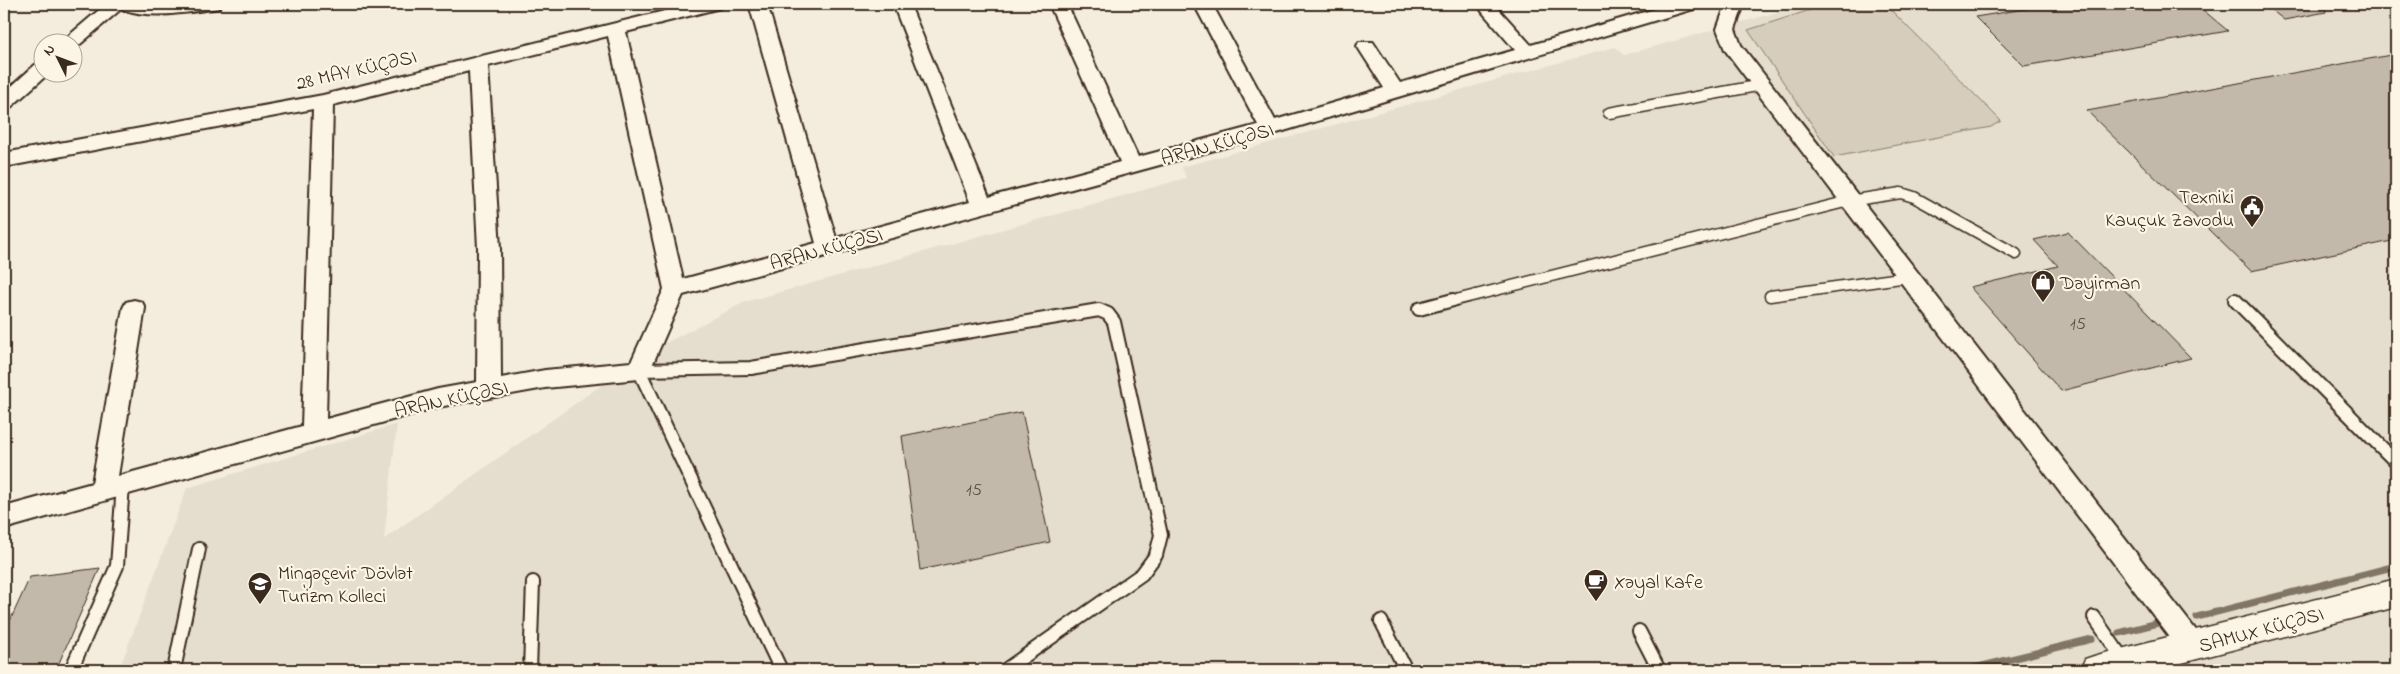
<svg xmlns="http://www.w3.org/2000/svg" width="2400" height="674" font-family="'Indie Flower',sans-serif">
  <rect width="100%" height="100%" fill="#f4eddd"/>
  <filter id="ink" filterUnits="userSpaceOnUse"><feTurbulence type="fractalNoise" baseFrequency=".02" numOctaves="2"/><feDisplacementMap in="SourceGraphic" scale="10" xChannelSelector="R" yChannelSelector="G"/><feConvolveMatrix kernelMatrix="1 2 1 2 8 2 1 2 1" color-interpolation-filters="sRGB"/></filter>
  <g filter="url(#ink)">
    <!-- built -->
    <path fill="#e5ddce" d="M1807,4H2396V670H119L187,488L397,424L384,539L648,352L745,302L1186,178L1182,167L1615,47L1624,55Z"/>
    <!-- green -->
    <path fill="#d6cdbd" stroke="#887c6e" d="M1829,4H1885L2001,121L1991,127L1834,157L1748,30Z"/>
    <g fill="none" stroke-linecap="round" stroke-linejoin="round">
      <!-- stream -->
      <g stroke="#817466" stroke-width="7">
        <path d="M2197,617L2396,566"/>
        <path d="M2119,633L2158,623"/>
        <path d="M1966,670L2092,639"/>
      </g>
    </g>
    <!-- building -->
    <g fill="#c3b9aa" stroke="#3b2a1e">
      <path d="M2056,4H2196L2228,31L2024,66L1975,17Z"/>
      <path d="M2264,4H2325L2326,12L2284,20Z"/>
      <path d="M2396,54V240L2251,271L2087,111Z"/>
      <path d="M2068,232L2191,358L2061,391L1970,287L2058,266L2034,240Z"/>
      <path d="M1022,412L1050,542L920,570L902,436Z"/>
      <path d="M100,568L56,670H4V634L30,577Z"/>
    </g>
    <g fill="none" stroke-linecap="round" stroke-linejoin="round">
      <defs>
        <g id="service-far1">
          <path d="M1609,113L1762,85"/>
          <path d="M1770,296L1908,277"/>
          <path d="M2234,299L2237,302"/>
          <path d="M1448,302L1849,201L1901,193L1914,197L2016,254"/>
        </g>
        <g id="service">
          <path d="M2235,300L2396,462"/>
          <path d="M1419,309L1453,300"/>
          <path d="M2094,617L2125,662"/>
          <path d="M1381,621L1406,670"/>
          <path d="M1639,631L1659,670"/>
          <path d="M71,670L117,566L123,485"/>
          <path d="M174,670L199,549"/>
          <path d="M530,670L533,582"/>
          <path d="M781,670L639,370L751,368L1099,310L1108,314L1114,322L1161,535L1156,555L1142,574L1005,670"/>
        </g>
        <g id="minor">
          <path d="M106,4H222L219,8L213,9C182,13 152,19 121,9L78,46L72,48V42H63L66,38Z"/>
          <path d="M693,4H723L720,8L626,32L683,279L816,243L749,4H767L836,238L970,202L893,4L910,5L989,197L1120,162L1049,4H1067L1138,157L1258,125L1194,4H1212L1275,120L1384,88L1357,46L1359,42H1373L1400,83L1515,50L1484,14L1481,10L1484,6H1496L1531,45L1672,4H1700L1697,8L1277,133L683,295L650,370L647,376L639,379L545,388L438,407L4,529V507L92,483L123,308L126,302L134,300L142,302L145,308L118,476L302,426L313,109L4,167V153L323,95ZM608,36L664,289L631,362L545,370L501,378L500,248L488,66ZM469,71L478,248L477,382L438,389L326,419L333,105Z"/>
          <path d="M1726,4H1744L1735,29L1741,45L2202,638L2206,647L2202,656L2193,659L2184,656L1725,50L1717,29Z"/>
          <path d="M42,63V72L49,73L11,107L4,109V93L35,65Z"/>
        </g>
        <path id="secondary" d="M2396,579V607L2155,670H2080L2085,659L2097,655Z"/>
      </defs>
      <!-- service-far1 casing -->
      <use href="#service-far1" stroke="#3b2a1e" stroke-width="13"/>
      <!-- service casing -->
      <use href="#service" stroke="#3b2a1e" stroke-width="16"/>
      <!-- minor casing -->
      <use href="#minor" stroke="#3b2a1e" stroke-width="4"/>
      <!-- secondary casing -->
      <use href="#secondary" stroke="#3b2a1e" stroke-width="3"/>
      <!-- service-far1 -->
      <use href="#service-far1" stroke="#fcf5e5" stroke-width="10"/>
      <!-- service -->
      <use href="#service" stroke="#fcf5e5" stroke-width="12"/>
      <!-- minor -->
      <use href="#minor" fill="#fcf5e5" fill-rule="evenodd"/>
      <!-- secondary -->
      <use href="#secondary" fill="#fcf5e5" fill-rule="evenodd"/>
    </g>
  </g>
  <!-- icons -->
  <defs>
    <symbol id="civic-pin" viewBox="-11 -11 22 30"><path d="M0 17L-7.5 6A9.5 9.5 0 1 1 7.5 6Z" fill="#3b2a1e" stroke="#fcf5e5"/><path d="M-.6-6.5H3V-4.5H.6V-3L4-1V1h2V6H-6V1h2V-1L-.6-3ZM-1.2 2.5V6h2.4V2.5Z" fill="#fff"/></symbol>
    <symbol id="shop-pin" viewBox="-11 -11 22 30"><path d="M0 17L-7.5 6A9.5 9.5 0 1 1 7.5 6Z" fill="#3b2a1e" stroke="#fcf5e5"/><path d="M-5-2.5h2.3a2.7 3.5 0 0 1 5.4 0H5L5.5 6h-11ZM-1.5-2.5h3a1.5 2.3 0 0 0-3 0Z" fill="#fff"/></symbol>
    <symbol id="cafe-pin" viewBox="-11 -11 22 30"><path d="M0 17L-7.5 6A9.5 9.5 0 1 1 7.5 6Z" fill="#3b2a1e" stroke="#fcf5e5"/><path d="M-5.5-4.5H6V0H3Q3 3.5 0 3.5H-2.5Q-5.5 3.5-5.5 0ZM3-3.2v2h1.7v-2ZM-6 4.5H4V6H-6Z" fill="#fff"/></symbol>
    <symbol id="university-pin" viewBox="-11 -11 22 30"><path d="M0 17L-7.5 6A9.5 9.5 0 1 1 7.5 6Z" fill="#3b2a1e" stroke="#fcf5e5"/><path d="M0-5L7-2L0 1L-7-2ZM-4 1L0 2.5L4 1V4Q0 6-4 4Z" fill="#fff"/></symbol>
  </defs>
  <g fill-rule="evenodd">
    <use href="#civic-pin" x="2238" y="193" width="28" height="38"/>
    <use href="#shop-pin" x="2029" y="268" width="28" height="38"/>
    <use href="#cafe-pin" x="1582" y="567" width="28" height="38"/>
    <use href="#university-pin" x="246" y="570" width="28" height="38"/>
  </g>
  <g text-anchor="middle" stroke-width="4.5" stroke-linejoin="round" paint-order="stroke">
    <!-- number labels -->
    <g font-size="18" fill="#5d4e41">
      <text x="2078" y="329">15</text>
      <text x="974" y="495">15</text>
    </g>
    <!-- street labels -->
    <g font-size="20" fill="#3b2a1e" stroke="#fcf5e5">
      <text transform="translate(356 69) rotate(-13)" y="7">28 MAY KÜÇƏSI</text>
      <text transform="translate(1217 143) rotate(-15)" y="7">ARAN KÜÇƏSI</text>
      <text transform="translate(826 248) rotate(-15)" y="7">ARAN KÜÇƏSI</text>
      <text transform="translate(451 398) rotate(-12)" y="7">ARAN KÜÇƏSI</text>
      <text transform="translate(2261 629) rotate(-15)" y="7">SAMUX KÜÇƏSI</text>
    </g>
    <!-- poi labels -->
    <g font-size="20" fill="#3b2a1e" stroke="#fcf5e5" text-anchor="start">
      <text x="2234" y="203" text-anchor="end">Texniki<tspan x="2234" dy="23">Kauçuk Zavodu</tspan></text>
      <text x="2060" y="289">Dəyirman</text>
      <text x="278" y="579">Mingəçevir Dövlət<tspan x="278" dy="23">Turizm Kolleci</tspan></text>
      <text x="1614" y="588">Xəyal Kafe</text>
    </g>
  </g>
  <!-- margin -->
  <rect width="2400" height="674" fill="none" stroke="#fcf5e5" stroke-width="20"/>
  <rect x="10" y="10" width="2380" height="654" fill="none" stroke="#3b2a1e" stroke-width="2" filter="url(#ink)"/>
  <!-- north arrow -->
  <g transform="translate(58 58) rotate(312)"><circle r="24" fill="#fcf5e5" stroke="#afa495"/>
  <path d="M0-4L9 19L0 12L-9 19Z" fill="#3b2a1e"/>
  <text y="-8" font-size="14" font-weight="bold" text-anchor="middle" fill="#3b2a1e">N</text>
  </g>
</svg>
